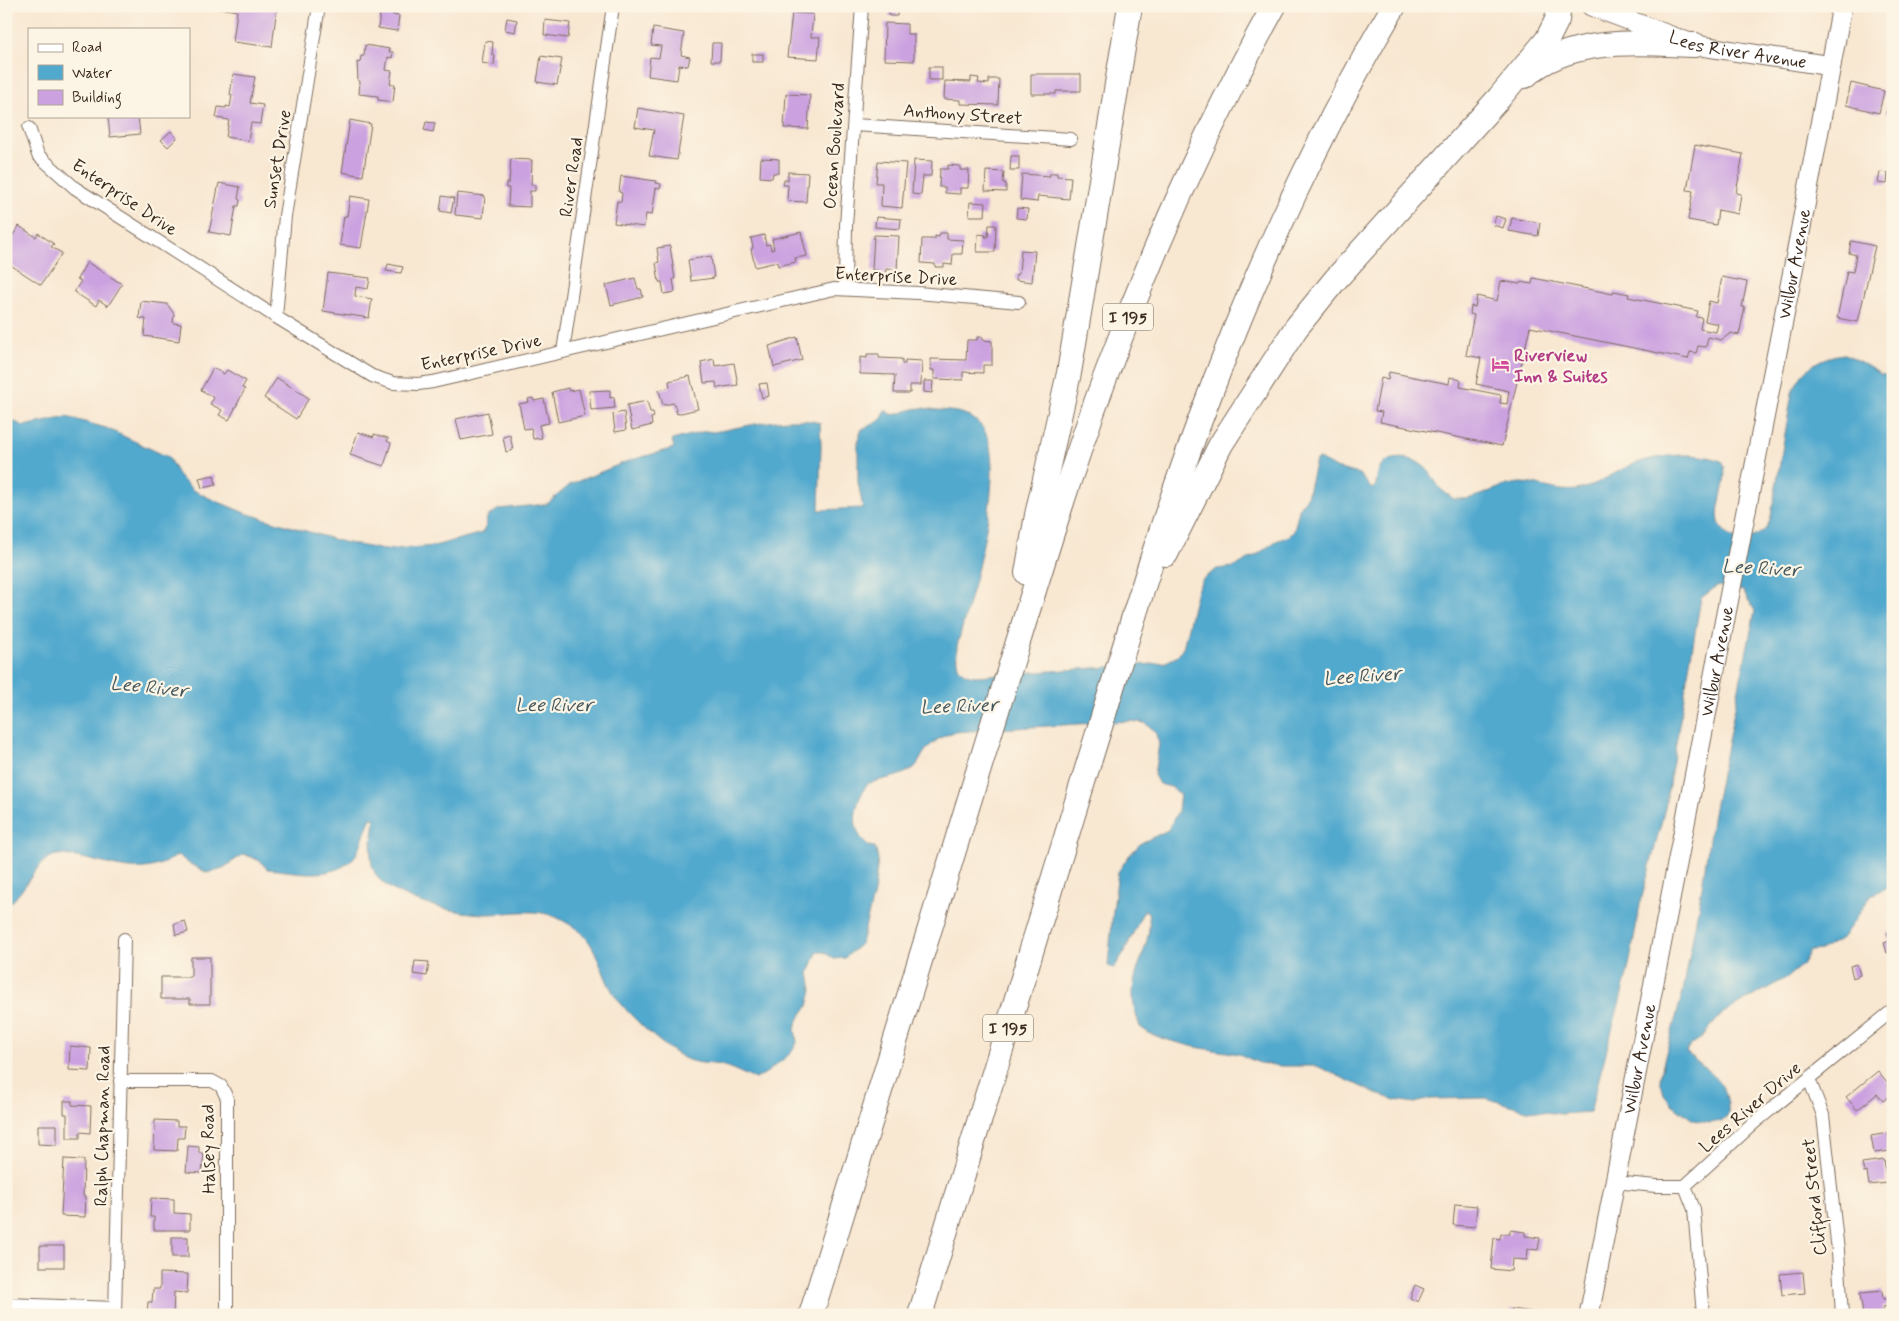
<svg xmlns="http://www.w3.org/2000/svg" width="1899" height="1321" font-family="Mynerve,sans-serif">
  <rect width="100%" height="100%" fill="#fcf5e5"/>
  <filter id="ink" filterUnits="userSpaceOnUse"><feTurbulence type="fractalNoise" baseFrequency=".02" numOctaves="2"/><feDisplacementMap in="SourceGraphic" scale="10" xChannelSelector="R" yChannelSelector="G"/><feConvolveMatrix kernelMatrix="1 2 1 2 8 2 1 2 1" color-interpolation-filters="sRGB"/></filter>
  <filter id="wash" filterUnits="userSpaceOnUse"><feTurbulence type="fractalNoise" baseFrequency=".0096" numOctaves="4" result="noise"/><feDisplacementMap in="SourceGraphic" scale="20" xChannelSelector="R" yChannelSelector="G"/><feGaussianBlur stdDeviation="1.12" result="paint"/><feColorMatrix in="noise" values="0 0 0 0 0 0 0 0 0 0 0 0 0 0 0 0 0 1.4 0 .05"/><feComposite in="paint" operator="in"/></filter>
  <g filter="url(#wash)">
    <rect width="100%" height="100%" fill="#f8e7d1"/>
    <!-- water -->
    <path fill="#51a9ce" stroke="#466a76" d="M1844,354L1854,358L1882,375L1893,374V885L1871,895L1862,910L1843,937L1822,950L1810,951L1802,965L1786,978L1723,1013L1701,1038L1691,1045L1686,1052C1708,1073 1730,1080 1728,1115L1721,1121L1710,1123L1693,1120L1672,1104L1664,1094L1660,1079L1664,1060L1683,992L1702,887L1713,813L1755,611L1743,591L1717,586L1701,598L1665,808L1640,905L1628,971L1590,1112L1561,1114L1527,1110L1486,1098L1430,1099L1415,1103L1395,1100L1377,1094L1317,1066H1282L1259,1063L1239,1054L1195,1047L1164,1039L1149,1033L1140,1027C1137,1017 1133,1007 1133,996C1132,968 1155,940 1148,912L1144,910C1134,930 1127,950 1114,968L1108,966L1113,911L1118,872L1128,857L1141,843L1168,830L1178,811L1180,794L1171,787L1159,784L1154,775L1159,744L1155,731L1145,723L1130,721L1078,724L954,732C941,736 931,743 923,754C921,758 918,764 915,767C901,778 883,778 867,784C855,804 848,828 868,846L875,847L878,859L874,893L861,943L845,958L834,959L824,952H817L809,973L812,990L808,1006L799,1018L795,1028L797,1043L791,1053L766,1073L755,1079C745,1075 736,1070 727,1067C714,1062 699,1065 686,1059C665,1049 630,1017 616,997C600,975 599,943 574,927C567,923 556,916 547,914C527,909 507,914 487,914C459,914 386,900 374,871C367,854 374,837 375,819L371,818C365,830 363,844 355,856C335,882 295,871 267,869L260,861L244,854L223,868L208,873L188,863L178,855C141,881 111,862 71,856C63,855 57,853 49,858C37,864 27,885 17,896C14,900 10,903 6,906V415L8,419L24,426L67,417L106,428L168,457L179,476L193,490L209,498L245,513L343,542L384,550L434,546L482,533L486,526L487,517L499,509L547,504L571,484L628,461L674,448L672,440L706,431L713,432C745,427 788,414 820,423L821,446L819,510L863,508L858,482V440L862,429C870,425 885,422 884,411L886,410C893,420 905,410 914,409C921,407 929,409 937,410C954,411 970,412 981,426C1012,463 969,602 957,646C956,664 956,674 976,676L1154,664L1166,662L1176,657L1183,648L1197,590L1203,579L1217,569L1234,567L1258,554L1276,541L1289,536L1294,531L1300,506L1307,497L1316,460L1319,459L1336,468L1359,474L1372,489L1376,485C1377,474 1378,465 1390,460C1407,455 1421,461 1431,474C1434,478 1436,483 1439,487C1443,492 1450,496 1454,499C1462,499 1470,499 1477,496C1492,491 1504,484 1521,483C1540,483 1557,493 1577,490C1593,487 1614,473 1629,466C1654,455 1698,450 1723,462C1732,489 1703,518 1730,536C1737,541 1748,539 1755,536C1766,531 1768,527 1771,516L1792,393C1802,369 1818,357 1844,354Z"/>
    <g id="blocks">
      <!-- building -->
      <g fill="#cba1e0">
        <path d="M208,6H277L272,47L233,42L237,11Z"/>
        <path d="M371,6H394L393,15L399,16L397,31L378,28L380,14L370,12Z"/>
        <path d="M889,6H898L897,16H889Z"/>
        <path d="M792,13L813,14L811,37H820L818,59L787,57Z"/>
        <path d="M507,18L517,20L515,32L505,30Z"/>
        <path d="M545,20L570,23L568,38L544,35Z"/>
        <path d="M885,23L907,24V34H914V61L884,60Z"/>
        <path d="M653,28L684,33L681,55L690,57L688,66L679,65L677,80L648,76L650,57L659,58L661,46L651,45Z"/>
        <path d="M485,41L493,42L492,55H495L494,65L482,63Z"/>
        <path d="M712,43H721L720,61H711Z"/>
        <path d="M365,45L390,49L389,52H393L392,58L388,57L386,70L392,71L390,84H395L393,102L378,100V96L359,94L360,81H358L357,62L360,63L361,56H364Z"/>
        <rect x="752" y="54" width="11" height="8"/>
        <path d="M541,56L562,59L557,85L537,82Z"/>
        <rect x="929" y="67" width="13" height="13"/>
        <path d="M233,74L255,77L250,103L263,105L260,124L251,123L248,141L226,137L229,120L216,118L218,107L226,108V106L230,107L232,95H230Z"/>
        <path d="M1031,74H1081V91H1056V94H1031Z"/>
        <path d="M971,77L979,78L978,83L989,84V79H999L998,105L960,104V100L944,99L945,81L971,82Z"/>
        <path d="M1851,83L1884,91L1879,113L1846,105Z"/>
        <path d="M1892,84H1893V115L1886,114Z"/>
        <path d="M786,94L810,95L808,129L784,128Z"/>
        <path d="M638,108L684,116L677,160L649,156L654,130L635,127Z"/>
        <path d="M108,116H138L140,134L110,137Z"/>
        <path d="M350,120L371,124L363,176L342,172Z"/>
        <path d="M426,122L435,123L433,132L424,130Z"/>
        <path d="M171,131L177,138L168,147L161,140Z"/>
        <path d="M1695,145L1743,154L1736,193L1741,194L1738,214L1718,210L1716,225L1688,220L1693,191L1687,190Z"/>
        <path d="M1011,156H1019V170H1010Z"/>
        <path d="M761,158L779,159V173H773L772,178L760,177Z"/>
        <path d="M511,159L532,160L531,185H535V191H530V207L508,206L509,188H506V183H509Z"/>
        <path d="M914,160L932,161L931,176H923L921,195L912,194Z"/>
        <path d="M878,161L906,163L902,208L881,206L882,183H876Z"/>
        <path d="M948,165L960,166V170H969L968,188H960V194L945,193V187H939L940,169H948Z"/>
        <path d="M986,171L1004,172L1003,183H1006V192L985,191Z"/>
        <path d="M788,172L808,173L806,202L787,201L788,185H783L784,180H788Z"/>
        <path d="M1880,172L1888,173L1887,184L1878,183Z"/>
        <path d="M1050,173H1057V176L1071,177L1069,199L1038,196L1037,202L1020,200L1022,174L1050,176Z"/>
        <path d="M621,176L656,181V183L661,184L660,189L656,188L652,215L646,214L644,227L614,223L617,201L621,202L622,193L619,192Z"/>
        <path d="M219,183L240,187L238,199L240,200L239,206H236L231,236L209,232Z"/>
        <path d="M457,193L485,196L483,218L455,215Z"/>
        <path d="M350,196L369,199L361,248L340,245L344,216H347Z"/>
        <path d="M442,196L454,198L451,213L440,211Z"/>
        <path d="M970,202L986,203L985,216H969Z"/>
        <path d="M1017,208L1028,209L1027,219L1016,218Z"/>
        <path d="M1496,216L1506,219L1503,228L1493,225Z"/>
        <path d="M876,217L901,219L900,229L875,227Z"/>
        <path d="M1512,218L1540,223L1538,236L1509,231Z"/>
        <path d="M989,225H996L995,252H977L978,234L986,235L985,237H988Z"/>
        <path d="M19,226L36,237L38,233L54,244L51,247L62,253L41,285L6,262V246Z"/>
        <path d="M801,232L807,256L795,258L796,262L778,266L777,262L755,267L751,249L753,248L751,238L764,235L766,245L770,244L771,250L774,249L772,239Z"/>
        <path d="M940,233H947V239L963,240L962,254H953L952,265L944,264V267H935V264L921,263L922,239H935V236L939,237Z"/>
        <path d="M874,235L899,236L897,270L886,269L885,275L877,274V270H872Z"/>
        <path d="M1851,241L1875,246L1858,322L1837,318L1847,271L1853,272L1856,255L1849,253Z"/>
        <path d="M670,246L675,279H673L675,292L664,294L662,282H659L656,263L659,262L657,248Z"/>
        <path d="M1021,250L1035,251L1032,282L1016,280V274H1019Z"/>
        <path d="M711,256L714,278L691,281L688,260Z"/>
        <path d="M87,262L122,284L108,306L99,300L96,306L74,292L81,281L77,279Z"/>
        <path d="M388,264L403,267L401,273L386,271Z"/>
        <path d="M328,273L370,278L368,289L356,287L355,296L372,299L369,318L323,311Z"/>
        <path d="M1722,277L1747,282L1742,307H1745L1739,335L1731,333L1721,340L1708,337L1706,347L1698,346L1696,353L1690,352L1688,359L1530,327L1502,446L1380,422L1382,412L1375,411L1381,378L1388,380L1389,372L1449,384L1450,377L1461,380L1460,387L1501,395L1500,403L1507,404L1509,391L1476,384L1481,358L1466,355L1474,315L1470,314L1471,306L1475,307L1477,296L1497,301L1501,281L1520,284L1521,282L1532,284L1533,278L1613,294L1614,291L1629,294L1628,297L1698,311L1696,317L1702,318L1700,329L1716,332L1718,324L1705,321L1709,301L1717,303Z"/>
        <path d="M635,278L638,289H641L643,297L611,305L606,285Z"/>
        <path d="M141,301L167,304L174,314L173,323L181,324L179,341L144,336L146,319L139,318Z"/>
        <path d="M797,337L802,360L774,367L769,346Z"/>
        <path d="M977,337H983V340L992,341V365H983V373L963,372V380L934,379V370H931V359L966,360L967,340H977Z"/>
        <path d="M867,354H879V358L902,359V364H905V360L922,361L921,385H910V393H894L895,375L860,374V357L867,358Z"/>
        <path d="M714,359L715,366L734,363L738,385L717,388L716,382L704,383L701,362Z"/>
        <path d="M213,368L224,374L227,370L246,381L242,388L245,389L229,420L219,415L222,410L210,404L214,398L201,390Z"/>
        <path d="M690,376L698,409L677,414L674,403L663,405L659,390L670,387L669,381Z"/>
        <path d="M277,378L309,398L296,419L264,398Z"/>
        <path d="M924,381H933L932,393L924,392Z"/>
        <path d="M767,383L769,396L762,398L759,384Z"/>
        <path d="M568,388L569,391L579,389L585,416L558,422L552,392Z"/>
        <path d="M610,390V398L614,397L615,408L591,410L589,391Z"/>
        <path d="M533,398L534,401L544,399L549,423L539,425L542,438L533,439L531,428L524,429L519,404L529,402L528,399Z"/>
        <path d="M647,401L650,412H653L654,417L651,418L652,425L632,430L627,405Z"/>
        <path d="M488,412L492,434L461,440L456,419Z"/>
        <path d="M624,412L626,430L615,432L613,414Z"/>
        <path d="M358,432L374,437V434L388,438L387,441L391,443L384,466L350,455Z"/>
        <path d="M510,435L513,450L506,452L503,437Z"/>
        <path d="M214,475L216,485L202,488L199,478Z"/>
        <path d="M185,921L188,932L176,935L174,924Z"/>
        <path d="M1893,931V951L1887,953L1884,943L1890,941L1887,933Z"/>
        <path d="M191,957H210V1004H190V999H161V977H191Z"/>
        <path d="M415,961L429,962L427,976L413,974Z"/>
        <path d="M1857,964L1860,975L1853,978L1850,966Z"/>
        <path d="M70,1046L91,1048L90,1071L69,1070Z"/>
        <path d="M1878,1071L1888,1083L1890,1096L1883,1101L1877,1094L1857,1110L1846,1097Z"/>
        <path d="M64,1101H72V1105L91,1106L90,1133L80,1132V1138H67V1114H64Z"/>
        <path d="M155,1120L177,1121V1126H185L184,1138H178L177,1151L154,1150Z"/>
        <path d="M38,1125H57V1145L38,1144Z"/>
        <path d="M1888,1133L1891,1151L1874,1153L1871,1136Z"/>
        <path d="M188,1146L199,1147V1153H204L202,1173L186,1172Z"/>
        <path d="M64,1159L84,1160L83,1196H86L85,1217L61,1216Z"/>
        <path d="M1884,1160L1887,1183L1869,1185L1867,1172L1864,1173L1862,1163Z"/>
        <path d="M151,1198L174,1199V1213L190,1214V1230H154V1217H150Z"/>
        <path d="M1455,1204L1477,1206L1475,1227L1453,1225Z"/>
        <path d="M1510,1230L1525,1232V1236L1540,1238L1538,1250L1528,1249L1527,1260L1512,1259L1511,1271L1491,1269L1494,1238L1500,1239L1501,1234H1510Z"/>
        <rect x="172" y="1237" width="16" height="20"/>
        <rect x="40" y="1246" width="24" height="21"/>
        <path d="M1803,1272L1805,1293L1782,1295L1780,1274Z"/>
        <path d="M160,1273L188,1274L187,1293L174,1292L173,1315H147L148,1302H152L153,1289H160Z"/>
        <path d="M1415,1285L1424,1289L1418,1302L1410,1298Z"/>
        <path d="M1882,1291L1883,1299H1888L1889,1306L1883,1307L1884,1315H1863L1860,1293Z"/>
        <path d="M1511,1309L1540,1313V1315H1511Z"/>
      </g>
    </g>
  </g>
  <g filter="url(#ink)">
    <use href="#blocks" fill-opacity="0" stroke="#7d6c5d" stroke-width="1"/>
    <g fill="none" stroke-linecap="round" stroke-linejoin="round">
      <defs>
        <g id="minor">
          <path d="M854,125L1071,139"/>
          <path d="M29,128L38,155L75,188L276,317L372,376L393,383L418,384L433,382L834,289L918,293L1019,302"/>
          <path d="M845,289L846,225L862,6"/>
          <path d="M276,317L285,216L319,6"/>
          <path d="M563,352L613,6"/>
          <path d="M1809,1079L1823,1115L1838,1251L1842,1315"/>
          <path d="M120,1081H212L221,1086L227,1098V1315"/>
          <path d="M1614,1182L1656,1186H1685L1754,1123L1893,1010"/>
          <path d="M1685,1186L1694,1209L1703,1315"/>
          <path d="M6,1304L115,1308"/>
          <path d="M115,1315L124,939"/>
        </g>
        <g id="secondary">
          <path id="s1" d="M1591,6L1695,45L1831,66"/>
          <path id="s2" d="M1589,1315L1795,260L1842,6"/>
        </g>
        <g id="motorway">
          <path d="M1525,76C1570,36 1639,43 1695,45"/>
          <path d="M1166,554L1221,444L1296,328L1335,280L1499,98L1547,40L1557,20L1559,6"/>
          <path d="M1027,573L1037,515L1069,373L1130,6"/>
          <path d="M811,1315C874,1112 935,909 998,707C1034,591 1068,475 1111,362C1157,239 1211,120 1274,6"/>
          <path d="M920,1315C975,1134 1031,953 1086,772C1125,647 1161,521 1208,399C1259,263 1320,131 1394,6"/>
        </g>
      </defs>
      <!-- minor casing -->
      <use href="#minor" stroke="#7d6c5d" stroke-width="14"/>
      <!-- secondary casing -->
      <use href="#secondary" stroke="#7d6c5d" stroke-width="21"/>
      <!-- motorway casing -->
      <use href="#motorway" stroke="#7d6c5d" stroke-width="26"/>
      <!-- minor -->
      <use href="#minor" stroke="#fff" stroke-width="12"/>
      <!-- secondary -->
      <use href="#secondary" stroke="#fff" stroke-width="19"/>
      <!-- motorway -->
      <use href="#motorway" stroke="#fff" stroke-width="24"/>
    </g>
  </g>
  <!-- icons -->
  <defs>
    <symbol id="hotel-bare" viewBox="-9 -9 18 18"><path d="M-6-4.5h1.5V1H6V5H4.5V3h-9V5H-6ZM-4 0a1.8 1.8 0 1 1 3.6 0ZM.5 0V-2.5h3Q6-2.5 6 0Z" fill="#d1479c" stroke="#fcf5e5" stroke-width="2.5" paint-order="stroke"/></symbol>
  </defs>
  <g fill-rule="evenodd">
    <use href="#hotel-bare" x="1488" y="352" width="25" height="25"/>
  </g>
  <g text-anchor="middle" stroke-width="4.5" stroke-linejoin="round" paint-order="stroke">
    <!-- shield labels -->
    <g fill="#fcf5e5" stroke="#75675a" stroke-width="1">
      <rect x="1103" y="303.5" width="50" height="27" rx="4"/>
      <rect x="983" y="1014.5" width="50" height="27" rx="4"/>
    </g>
    <g font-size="16" font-weight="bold" fill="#3b2a1e">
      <text x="1128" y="323">I 195</text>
      <text x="1008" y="1034">I 195</text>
    </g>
    <!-- street labels -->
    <g font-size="18" fill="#3b2a1e" stroke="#fcf5e5">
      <text dy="6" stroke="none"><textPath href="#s1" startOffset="154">Lees River Avenue</textPath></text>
      <text transform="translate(963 114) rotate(4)" y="6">Anthony Street</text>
      <text transform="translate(834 146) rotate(-86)" y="6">Ocean Boulevard</text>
      <text transform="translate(277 159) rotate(-81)" y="6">Sunset Drive</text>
      <text transform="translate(571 177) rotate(-82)" y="6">River Road</text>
      <text transform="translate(125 197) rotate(34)" y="6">Enterprise Drive</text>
      <text dy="6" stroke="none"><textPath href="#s2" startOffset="1071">Wilbur Avenue</textPath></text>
      <text transform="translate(896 276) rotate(3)" y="6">Enterprise Drive</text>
      <text transform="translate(481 352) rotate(-12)" y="6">Enterprise Drive</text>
      <text dy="6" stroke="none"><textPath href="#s2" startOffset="666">Wilbur Avenue</textPath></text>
      <text dy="6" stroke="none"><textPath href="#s2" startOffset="261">Wilbur Avenue</textPath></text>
      <text transform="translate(1750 1107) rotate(-41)" y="6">Lees River Drive</text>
      <text transform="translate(102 1126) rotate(-89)" y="6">Ralph Chapman Road</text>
      <text transform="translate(208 1149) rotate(-91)" y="6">Halsey Road</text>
      <text transform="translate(1814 1197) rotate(-96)" y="6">Clifford Street</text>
    </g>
    <!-- hotel labels -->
    <g font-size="18" font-weight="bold" fill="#b23c85" stroke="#fcf5e5" text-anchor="start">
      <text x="1514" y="361">Riverview<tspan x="1514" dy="21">Inn &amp; Suites</tspan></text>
    </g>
    <!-- water labels -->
    <g font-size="19" font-style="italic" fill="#43565c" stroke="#fcf5e5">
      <text transform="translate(1761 567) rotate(3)" y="7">Lee River</text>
      <text transform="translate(1362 675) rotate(-4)" y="7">Lee River</text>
      <text transform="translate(149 686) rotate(6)" y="7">Lee River</text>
      <text x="554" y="711">Lee River</text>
      <text transform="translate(959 705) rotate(-2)" y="7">Lee River</text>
    </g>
  </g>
  <!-- margin -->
  <rect width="1899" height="1321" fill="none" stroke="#fcf5e5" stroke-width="25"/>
  <!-- legend -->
  <rect x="28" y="28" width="162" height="90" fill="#fcf5e5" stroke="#afa495"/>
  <rect x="38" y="44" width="25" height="8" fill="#ffffff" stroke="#afa495"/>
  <text x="72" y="52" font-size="15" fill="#3b2a1e">Road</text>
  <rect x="38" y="65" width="25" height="15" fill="#51a9ce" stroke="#afa495"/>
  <text x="72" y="78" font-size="15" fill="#3b2a1e">Water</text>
  <rect x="38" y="90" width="25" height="15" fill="#cba1e0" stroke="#afa495"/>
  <text x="72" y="102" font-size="15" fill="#3b2a1e">Building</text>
</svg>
